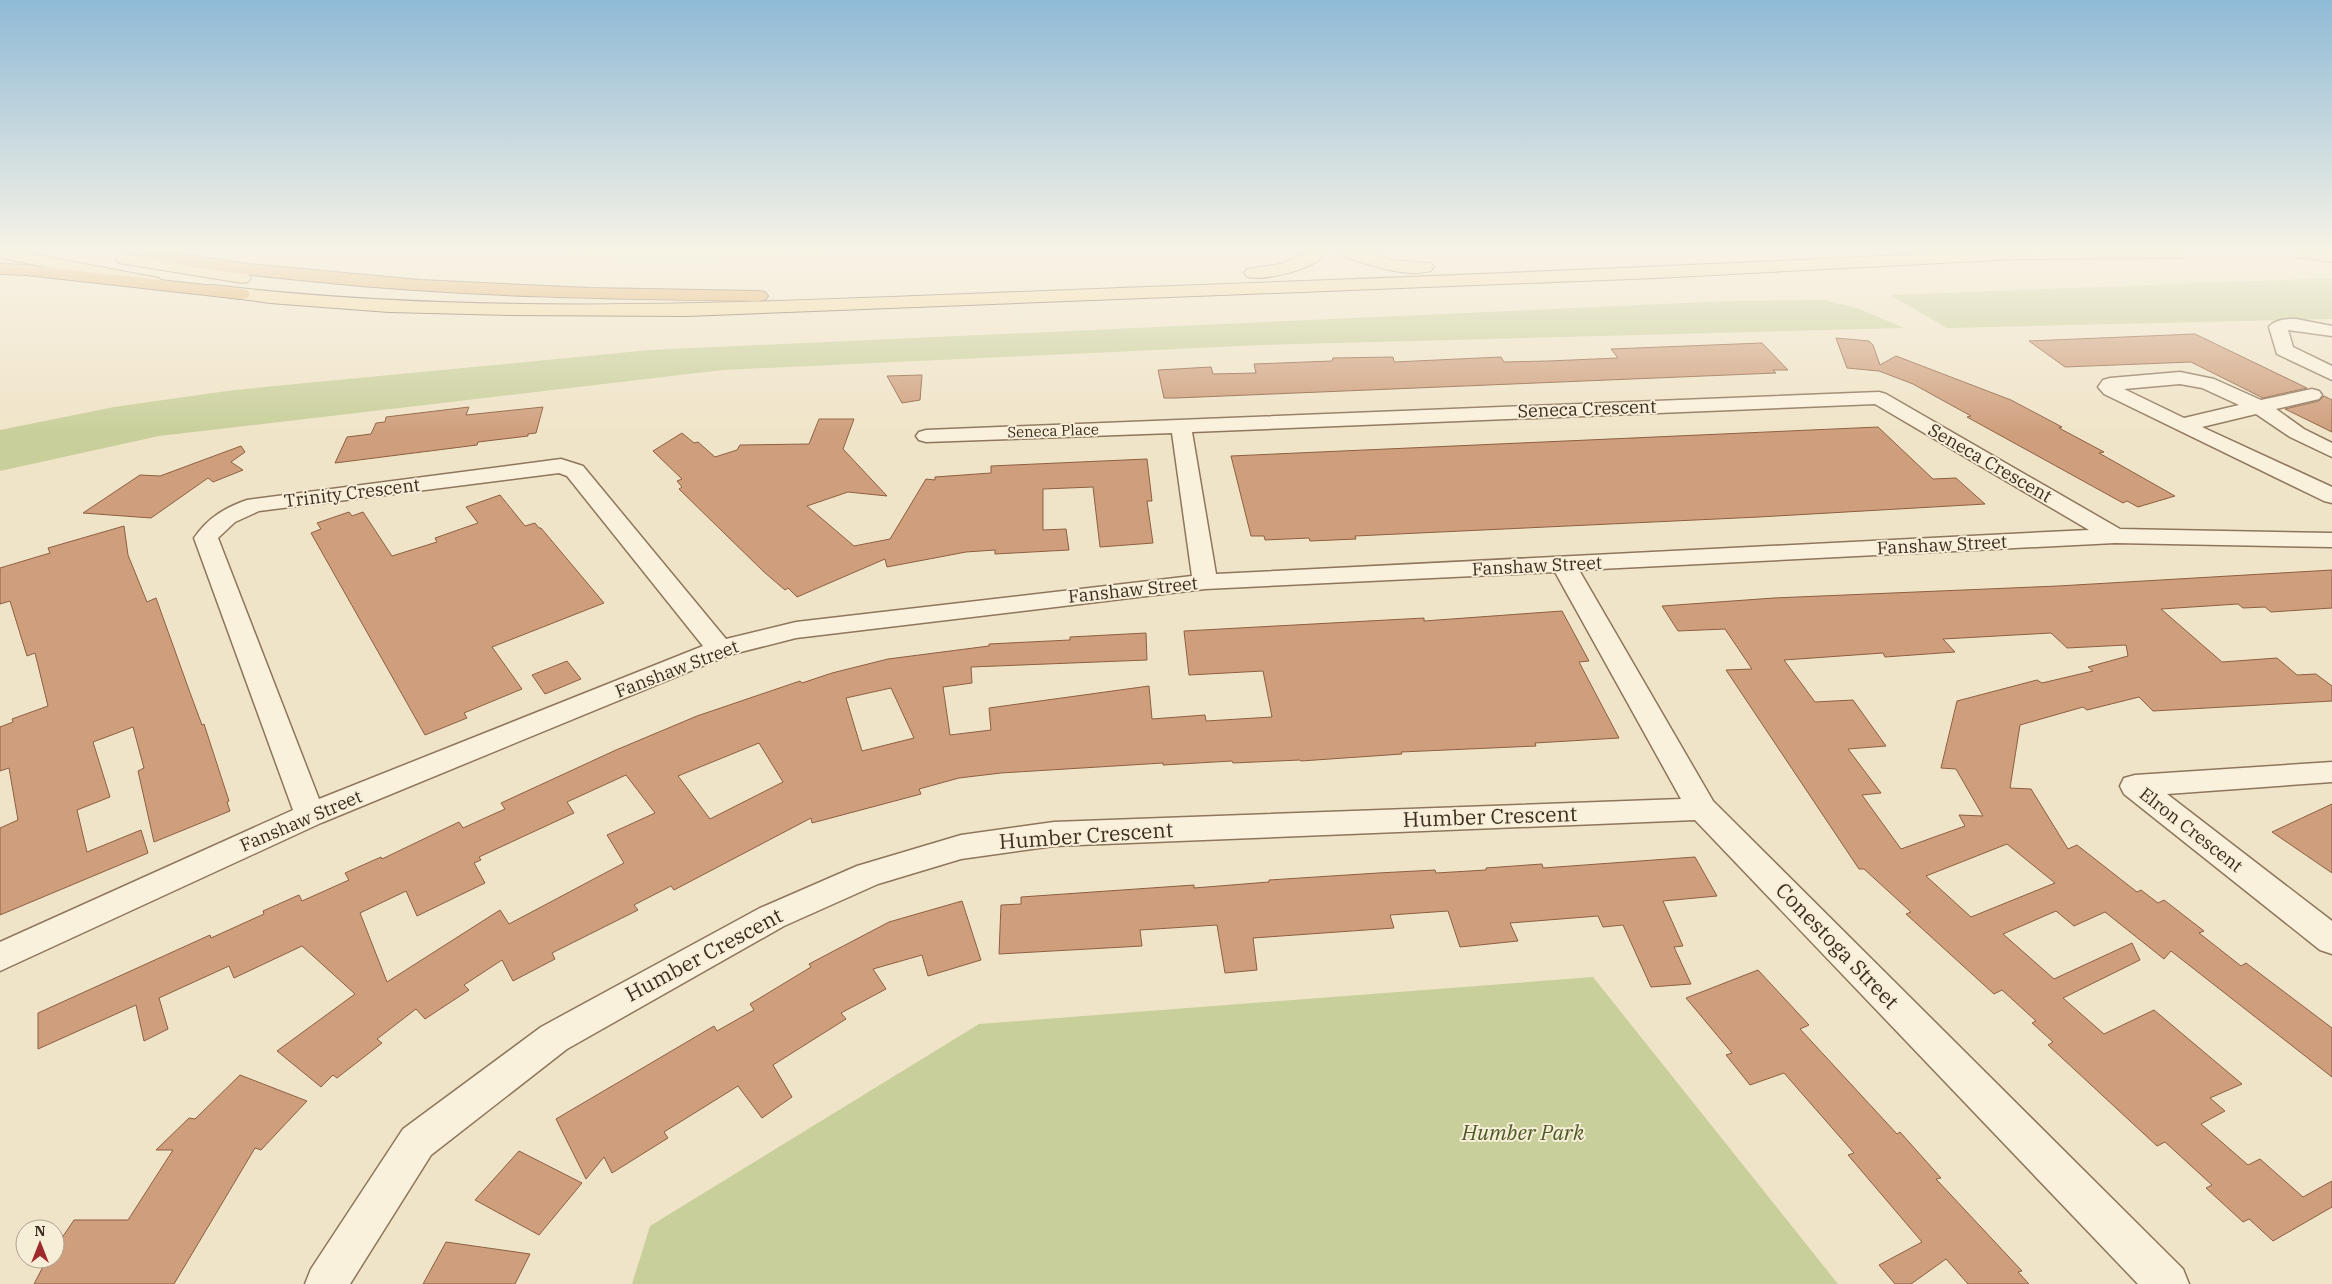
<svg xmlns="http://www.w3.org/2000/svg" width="2332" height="1284" font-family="'IBM Plex Serif',serif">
  <rect width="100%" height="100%" fill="#f0e4c8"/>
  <!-- green -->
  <g fill="#c9cf9b">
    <path d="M541,253H874L651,260Z"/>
    <path d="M2332,278V319L1947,328L1890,295Z"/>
    <path d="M1824,300L1857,308L1904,328L1262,345L723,370L159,436L0,471V430L114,407L234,390L650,350L1729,301Z"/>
    <path d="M1593,977L1838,1284H632L650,1226L979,1024Z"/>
  </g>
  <!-- building -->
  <g fill="#cf9f7d" stroke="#8d5f41" fill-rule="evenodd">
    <path d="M2195,334L2307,388L2263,398L2191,362L2065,367L2029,341Z"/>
    <path d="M1836,338L1869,341L1873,345L1880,365L1896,356L2011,400L2062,427L2059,428L2104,452L2099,453L2175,496L2138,507L2127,501L2123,503L2016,444L1967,417L1971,416L1913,384L1879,371L1847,368Z"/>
    <path d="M1762,343L1788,370H1773L1776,373L1176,398H1164L1158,370L1211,367L1213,374L1256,373L1254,364L1332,361L1333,358L1393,357L1394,362L1501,357L1504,362L1548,361L1618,358L1611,349Z"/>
    <path d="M922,375L920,400L902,403L887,376Z"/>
    <path d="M2324,396L2332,400V432L2285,409L2319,401Z"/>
    <path d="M469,407L466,415L543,407L536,433L528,434V436L478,442L477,445L335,463L347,437L371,434L376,423L385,422L386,417Z"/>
    <path d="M819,419H854L843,449L887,496L848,492L807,506L854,546L890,539L926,479L935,480V477L991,473V466L1147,459L1152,501H1147L1153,543L1100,547L1093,487L1043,489V530L1066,529L1069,550L995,554V550L966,552L887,567L885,559L797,597L788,588L785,590L764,572L679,489L682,487L677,481L682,479L653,451L682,433L694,443L698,442L715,457L737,450L740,445L809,444Z"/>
    <path d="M1878,427L1933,479L1956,478L1985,504L1759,517L1355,536L1356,539L1310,541L1309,538L1265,540L1264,536H1251L1231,456Z"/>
    <path d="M241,446L245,452L231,462L243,470L213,482L208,478L151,518L83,513L140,475L160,476Z"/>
    <path d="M500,495L525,526L535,523L539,528H541L604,603L492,647L522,689L464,713L467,718L425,735L311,533L321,529L317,523L349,512L352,516L363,512L392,556L437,542L435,538L478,523L466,507Z"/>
    <path d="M124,526L128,555L147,602L156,598L189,690L202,725L204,724L229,801L227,802L230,811L154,842L138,771L144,768L133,727L93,742L110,797L77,810L87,852L141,830L148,853L0,915V828L18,820L9,768L0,771V727L13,722L12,719L48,706L35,653L27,656L10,601L0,604V568L50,553L48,548Z"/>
    <path d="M2332,570V608L2271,612L2265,607L2243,608L2238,604L2161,609L2222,662L2277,658L2297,675L2316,674L2332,686V701L2153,711L2139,697L2087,710L2083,707L2020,725L2010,788L2031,789L2068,849L2077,845L2137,892L2141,890L2158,903L2164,900L2204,931L2199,933L2241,966L2246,963L2332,1028V1077L2171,951L2164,959L2105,912L2074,926L2056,911L2003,934L2054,979L2132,943L2140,960L2063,998L2104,1034L2154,1010L2242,1084L2210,1098L2225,1111L2201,1124L2248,1165L2260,1159L2303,1197L2332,1181V1207L2273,1241L2249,1219L2243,1222L2206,1188L2212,1185L2165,1142L2157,1146L2048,1045L2053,1042L2032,1023L2036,1021L2002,990L1994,994L1906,914L1911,912L1864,869H1859L1726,670L1752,669L1725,629L1678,631L1662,606L1774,598L2058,586ZM2051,633L2067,648L2126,645L2128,656L2088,667L2093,671L2042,683L2037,680L1957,701L1941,768L1956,769L1983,816L1959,815L1965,826L1901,849L1862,795L1881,793L1848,749L1886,746L1853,700L1815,702L1784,660L1883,653L1885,657L1955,652L1943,639ZM2007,844L2055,883L1971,917L1926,876Z"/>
    <path d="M1562,611L1589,661L1579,662L1619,738L1535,743L1536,746L1401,752L1402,754L1301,761L1300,760L1233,763L1232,761L1163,765V763L1001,773L959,778L919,789L921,794L812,823L811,818L674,890L671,886L634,905L638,910L552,953L555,959L513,981L502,960L464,985L469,990L425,1019L416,1009L377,1039L382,1043L337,1078L333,1075L321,1087L277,1051L355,994L302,946L234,978L229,966L159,998L168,1029L144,1041L136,1005L38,1049V1013L210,935L211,938L264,914L263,911L299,895L302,901L349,880L345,873L381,857L382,859L459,822L463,828L505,809L501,803L616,750L697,716L800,681L802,683L832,673L888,659L989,646V644L1070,640V637L1146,633L1147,660L971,667L972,683L943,687L950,735L991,730L989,708L1149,686L1152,719L1205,715L1206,721L1272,717L1263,671L1189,675L1184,631L1424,618V621ZM891,688L914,738L862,751L846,698ZM759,743L783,782L710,819L678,776ZM626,775L655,813L607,835L624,863L509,924L500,910L387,982L360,913L406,891L417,916L485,883L474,863L481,860L479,857L574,813L567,802Z"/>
    <path d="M567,661L581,679L545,694L532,675Z"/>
    <path d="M2332,804V873L2272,832Z"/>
    <path d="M1695,857L1717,896L1663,901L1683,946L1674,947L1691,984L1651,987L1623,925L1603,927L1598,916L1510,923L1518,941L1460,947L1448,911L1390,915L1394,928L1253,938L1257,970L1225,973L1217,925L1140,930L1142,946L999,954L1001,905L1021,904V897L1194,885V888L1269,882V880L1378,873L1435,870L1436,873L1486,870V868L1542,864L1543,868Z"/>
    <path d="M962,901L981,960L928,976L922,955L873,969L886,989L841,1013L846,1019L773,1065L792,1097L762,1118L738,1086L664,1132L668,1138L612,1173L604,1157L586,1179L556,1119L714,1026L717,1031L754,1010L750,1004L811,967L809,964L889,922Z"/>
    <path d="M1758,970L1809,1025L1800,1029L1897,1134L1900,1132L1941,1178L1936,1179L2022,1271L2018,1272L2029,1284H1968L1946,1259L1911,1284H1895L1879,1265L1922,1242L1848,1155L1854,1153L1784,1073L1750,1085L1726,1055L1732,1053L1686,998Z"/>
    <path d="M240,1075L307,1101L261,1150L255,1148L174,1284H34L47,1259H55V1248L74,1220H128L173,1150H156L189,1118L195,1119Z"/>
    <path d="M519,1151L582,1183L539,1235L475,1200Z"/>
    <path d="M446,1242L530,1254L515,1284H423Z"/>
  </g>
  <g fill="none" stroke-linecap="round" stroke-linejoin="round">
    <defs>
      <g id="minor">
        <path d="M2296,319L2332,326V336L2288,330L2293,347L2332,366V380L2277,354L2269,327C2275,319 2287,319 2296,319Z"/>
        <path d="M2180,372L2214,379L2261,400L2312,389L2319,391L2322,395L2319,399L2276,409L2304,429L2332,443V457L2290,437L2256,414L2202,427L2332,487V503L2324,501L2104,394L2098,387L2103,380L2110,378ZM2180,384L2202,388L2239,405L2184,418L2124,389Z"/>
        <path d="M1879,392L1886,394L2120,529L2332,533V547L2115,543L1579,570L1713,801L2183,1269L2189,1284H2138L1695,820L1054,846L961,859L878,884L784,926L567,1049L431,1155L350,1284H305L311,1269L403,1129L541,1027L760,908L857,866L961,835L1054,822L1681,799L1555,572L1205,589L796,638L729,655L321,823L0,971V942L293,810L194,538C208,518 224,508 247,500L561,459L583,466L726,639L796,622L1192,576L1172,433L926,442L919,440L916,436L919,432L926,430ZM1875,404L2089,530L1216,574L1192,432ZM559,473L567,476L703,646L319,799L218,538L235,522L259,511Z"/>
        <path d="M2332,762V782L2167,794L2332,921V954L2320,950L2124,794L2120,786L2124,778L2135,775Z"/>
      </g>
      <g id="major">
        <path d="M0,253H27L153,277L159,278L162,282L159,286L153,287L0,258Z"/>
        <path d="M1306,253H1326C1314,270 1266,281 1247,277L1244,273L1247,269L1281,264Z"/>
        <path d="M1341,253H1368L1392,260L1431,263L1434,267L1431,271C1403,278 1371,265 1344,257Z"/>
        <path d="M1941,253H2185L2182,257L2176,258L2018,259L1656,278L687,316L509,315L389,312L270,303L212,295L206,294L203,290L206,286L212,285C480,317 751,302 1020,292C1327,280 1634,269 1941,253Z"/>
        <path d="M2295,253H2332V262L2298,257Z"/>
        <path d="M125,254L242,273L248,274L251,278L248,282L242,283L119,263L116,259L119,255Z"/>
      </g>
      <g id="highway">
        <path d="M141,253H174L248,264L420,280L589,288L759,291L765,292L768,296L765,300L759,301C612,299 466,297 320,282C261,276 202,271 144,257Z"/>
        <path d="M0,264L26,265L241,289L247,290L250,294L247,298L241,299L26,275L0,274Z"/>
      </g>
    </defs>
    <!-- minor casing -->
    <use href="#minor" stroke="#8d765c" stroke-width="3"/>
    <!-- major casing -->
    <use href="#major" stroke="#5b4430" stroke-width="2"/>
    <!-- highway casing -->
    <use href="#highway" stroke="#5b4430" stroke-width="2"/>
    <!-- minor -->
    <use href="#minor" fill="#faf1dc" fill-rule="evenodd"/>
    <!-- major -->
    <use href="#major" fill="#f3d9a0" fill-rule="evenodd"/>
    <!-- highway -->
    <use href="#highway" fill="#e0a458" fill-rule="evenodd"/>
  </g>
  <!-- sky -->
  <linearGradient id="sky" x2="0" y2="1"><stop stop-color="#8fbad6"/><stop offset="0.58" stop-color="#f8f3e6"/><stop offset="1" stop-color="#f8f3e6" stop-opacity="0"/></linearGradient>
  <rect width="2332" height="433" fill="url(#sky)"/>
  <g text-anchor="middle" stroke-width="4" stroke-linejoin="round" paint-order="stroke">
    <!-- far-street labels -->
    <g font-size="15" fill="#3d2e20" stroke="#f7eed8">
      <text transform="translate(1053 431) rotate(-2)" y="5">Seneca Place</text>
    </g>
    <!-- street labels -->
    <g font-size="18" fill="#3d2e20" stroke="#f7eed8">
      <text transform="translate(1587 409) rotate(-2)" y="6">Seneca Crescent</text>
      <text transform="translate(1990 463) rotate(30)" y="6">Seneca Crescent</text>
      <text transform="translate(352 493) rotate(-7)" y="6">Trinity Crescent</text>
      <text transform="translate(1942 545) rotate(-3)" y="6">Fanshaw Street</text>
      <text transform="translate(1537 566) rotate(-3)" y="6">Fanshaw Street</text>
      <text transform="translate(1133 590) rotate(-6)" y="6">Fanshaw Street</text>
      <text transform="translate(677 669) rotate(-21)" y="6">Fanshaw Street</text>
      <text transform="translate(301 821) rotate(-23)" y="6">Fanshaw Street</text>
      <text transform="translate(2191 830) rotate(38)" y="6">Elron Crescent</text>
    </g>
    <!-- near-street labels -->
    <g font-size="21" fill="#3d2e20" stroke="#f7eed8">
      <text transform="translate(1490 817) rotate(-2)" y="7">Humber Crescent</text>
      <text transform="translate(1086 836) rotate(-4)" y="7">Humber Crescent</text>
      <text transform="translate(1837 946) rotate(46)" y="7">Conestoga Street</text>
      <text transform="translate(704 955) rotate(-28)" y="7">Humber Crescent</text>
    </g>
    <!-- near-park labels -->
    <g font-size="21" font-style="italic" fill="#4d5a26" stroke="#f7eed8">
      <text x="1523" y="1140">Humber Park</text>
    </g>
  </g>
  <!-- north arrow -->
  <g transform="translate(40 1244)"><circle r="24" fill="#f7eed8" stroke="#ada18e"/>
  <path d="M0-4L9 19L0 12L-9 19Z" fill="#9e2a2b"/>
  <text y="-8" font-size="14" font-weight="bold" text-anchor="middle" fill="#3d2e20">N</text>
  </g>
</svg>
